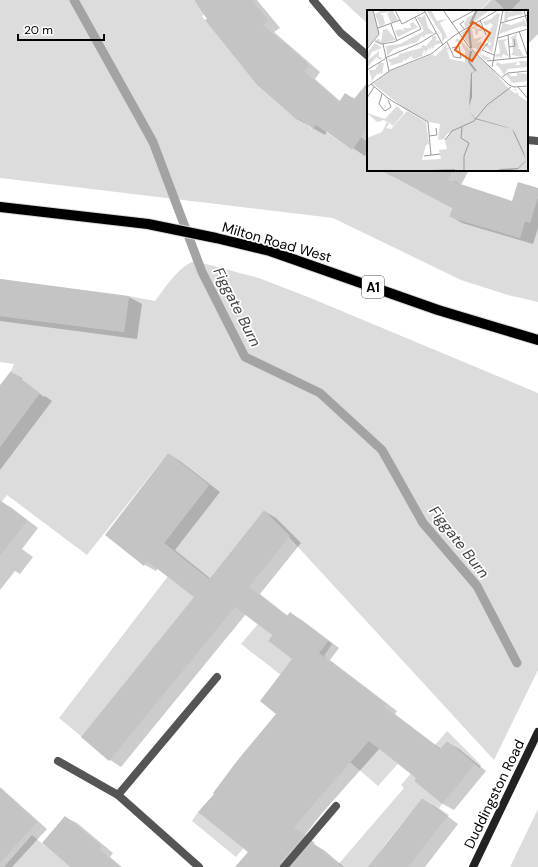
<svg xmlns="http://www.w3.org/2000/svg" width="538" height="867" font-family="'DM Sans',sans-serif">
  <rect width="100%" height="100%" fill="#fff"/>
  <!-- green -->
  <g fill="#dcdcdc">
    <path d="M0,0H194L198,6L219,3L202,16L205,20L257,64L284,43L291,49L259,87L298,121L300,119L312,129L315,124L352,150L361,137L368,142V170H394L391,176L418,190L423,180L448,194L454,181L459,183L449,217L520,238L525,221L530,223L538,196V302L508,295L461,280L333,218L0,178Z"/>
    <path d="M342,0H490L479,11H368V24Z"/>
    <path d="M495,0H521L512,9L514,11H506Z"/>
    <path d="M194,261L259,278L308,297L538,393V670L494,760L264,510L82,737L59,718L182,558L164,543L209,485L168,453L87,555L7,495L0,504V447L40,393L11,371L14,364L0,362V316L124,332L129,296L155,301C166,287 177,268 194,261Z"/>
    <path d="M258,624L272,635L268,641L306,669L328,641L332,644L324,656L326,658L303,687L341,716L364,687L372,694L354,729L392,759L422,737L378,786L330,745L236,857L192,821L198,812L298,744L281,675L241,644Z"/>
    <path d="M447,731L481,765L480,768L447,741L414,781L442,804L439,808L449,815L447,817L422,798L383,847L373,867H336L404,788L401,785Z"/>
    <path d="M538,809V867H510Z"/>
    <path d="M32,835L70,867H4Z"/>
  </g>
  <!-- shadow -->
  <g fill="#0003">
    <path d="M195,0H257L280,28L274,32L320,72L315,79L340,101L345,94L368,105V152L365,156L327,131L325,135L299,120L208,19Z"/>
    <path d="M491,0H538V34L527,45V11H480Z"/>
    <path d="M384,170H469L461,185L513,202L538,189V228L533,244L462,223L450,216L453,208Z"/>
    <path d="M0,279L129,297L142,304L137,339L0,321Z"/>
    <path d="M11,372L22,378V380L44,397L45,396L52,401L0,470V387Z"/>
    <path d="M169,454L180,461L220,492L175,550L211,579L264,511L276,518L301,543L260,594L288,616L290,613L302,620L339,648L330,660L397,711L395,714L441,749L447,742L459,749L486,771L454,810L443,804L415,781L418,778L380,748L323,812L305,835L315,843L313,844L324,850L344,867H269L216,794L277,713L293,659L273,635L246,614L121,767L110,760L83,737L195,597L158,568L156,571L145,565Z"/>
    <path d="M0,501L12,508L38,528L22,549L33,557L20,574L15,571L0,590Z"/>
    <path d="M0,787L47,829L12,867H0Z"/>
    <path d="M422,799L434,806L458,824L425,867H369Z"/>
    <path d="M65,817L77,823L113,853L110,857L122,867H72Z"/>
  </g>
  <g fill="none" stroke-linecap="round" stroke-linejoin="round">
    <!-- stream -->
    <path stroke="#a3a3a3" stroke-width="9" d="M74,0L153,142L202,272L245,357L320,393L382,450L423,523L477,586L517,663"/>
  </g>
  <!-- building -->
  <g fill="#c4c4c4">
    <path d="M194,0H252L268,20L263,25L309,65L304,71L339,102L345,93L354,99L368,82V127L352,150L316,124L313,129L300,119L298,121L258,86L205,20L207,19Z"/>
    <path d="M380,170H453L448,180L512,201L518,182L538,188V196L530,223L525,221L520,238L449,217L452,208Z"/>
    <path d="M0,279L129,296L124,332L0,316Z"/>
    <path d="M11,371L40,393L0,446V385Z"/>
    <path d="M168,453L209,485L164,543L209,579L264,510L290,536L249,587L287,616L290,612L328,641L319,653L386,704L384,707L440,749L447,741L475,764L442,804L414,781L416,778L369,741L312,806L294,828L304,835L280,863L279,867H235L248,852L198,812L214,794L213,793L237,761L276,714L260,701L292,659L268,641L272,635L235,607L109,761L81,737L194,597L147,561L144,566L105,535Z"/>
    <path d="M0,500L27,521L0,556Z"/>
    <path d="M0,788L37,822L0,863Z"/>
    <path d="M422,798L447,817L408,867H368Z"/>
    <path d="M65,816L102,846L99,849L120,867H70L42,843Z"/>
    <path d="M312,842L342,867H291Z"/>
  </g>
  <g fill="none" stroke-linecap="round" stroke-linejoin="round">
    <defs>
      <path id="primary" d="M0,207L148,224L216,238L270,251L438,310L538,340"/>
    </defs>
    <!-- primary casing -->
    <use href="#primary" stroke="#dbdbdb" stroke-width="12"/>
    <!-- lane -->
    <g stroke="#555" stroke-width="8">
      <path d="M118,795L217,677"/>
      <path d="M284,867L336,806"/>
    </g>
    <!-- street -->
    <g stroke="#555" stroke-width="8">
      <path d="M313,0L341,33L368,56"/>
      <path d="M527,140L538,141"/>
      <path d="M58,761L118,795L199,867"/>
    </g>
    <!-- secondary -->
    <path stroke="#222" stroke-width="8" d="M473,867L538,732"/>
    <!-- primary -->
    <use href="#primary" stroke="#000" stroke-width="10"/>
  </g>
  <g text-anchor="middle" stroke-width="3.5" stroke-linejoin="round" paint-order="stroke">
    <!-- shield labels -->
    <rect fill="#fff" stroke="#4c4c4c" stroke-width="1" x="362" y="276" width="22" height="22" rx="3"/>
    <g font-size="13" font-weight="bold" fill="#000">
      <text x="373" y="292">A1</text>
    </g>
    <!-- street labels -->
    <g font-size="14" fill="#000" stroke="#fff">
      <text transform="translate(277 242) rotate(16)" y="5">Milton Road West</text>
      <text transform="translate(494 794) rotate(-64)" y="5">Duddingston Road</text>
    </g>
    <!-- water labels -->
    <g font-size="15" font-style="italic" fill="#444" stroke="#fff">
      <text transform="translate(237 307) rotate(63)" y="5">Figgate Burn</text>
      <text transform="translate(459 542) rotate(52)" y="5">Figgate Burn</text>
    </g>
  </g>
  <!-- overview -->
  <g transform="translate(367 10)">
    <rect width="161" height="161" fill="#fff"/>
    <path d="M0,0H6L12,23L0,38ZM15,0H25L31,10L24,13L20,3L24,1L12,4L16,5L18,14L13,17L8,4ZM64,0L70,11L80,9L73,13L81,29L79,27L75,32V25L60,1ZM108,0H123L99,18L97,13L101,7L106,5ZM138,0L142,2L153,0L157,4L141,7L140,11H137ZM130,3L133,4L125,43L119,36L112,37L115,41L113,44L125,49L118,50L112,44L113,42L108,38H104L94,23L113,13L114,16L107,18L115,19L116,21H111V25L108,24V19H105L107,29L117,26L109,33L114,31L115,35L120,33L123,36L124,32L121,33L120,29L123,24L118,18L122,21L126,15L123,13L119,16L115,12L124,9ZM58,4L61,18L67,23L58,25L57,28L55,26L50,32L27,39L20,46L19,36L33,34L57,21L50,7H55ZM156,8L161,17L155,16L132,24L136,13L144,15L156,11ZM46,12L51,17L31,27L28,21L33,19L37,21L36,18H44L43,14ZM20,19L29,30L16,33H13L9,31L11,28L14,32L16,20ZM151,23L149,27L152,38L150,39H153L157,47L144,45L146,42L145,29L143,28ZM65,26H69V31L72,30L74,33L68,35L66,39L64,37V40L62,38L59,42L57,40L55,46L47,49L44,46L38,51L36,49V52L22,56L24,54L20,48L24,49L32,46V44L54,38L56,35L59,36L65,29ZM90,28L123,57L142,79L149,84L150,81L146,79H149L152,86L160,91L161,161H0V128L15,122L20,112L17,110L10,112L0,103L18,109L30,96L37,103L26,116L20,111L22,114L19,118L24,119L40,101L59,112L62,134L59,135L55,150L74,149L72,140L80,139L78,131L83,123H81L77,129L71,130L73,114L62,112L41,101L6,74L23,61L64,45L69,46L80,34L79,38L84,37L80,40L83,49L98,52V41L94,33L88,31ZM141,29L137,32L142,47L136,44L134,48L132,46L130,48L129,46L127,48L128,45L133,43L131,30ZM8,33L15,38L5,42L1,50L12,41V47L16,48L13,50L10,47L1,56L0,43ZM128,51L134,54L151,52L148,55H153L152,51H160L161,57L141,59L137,65L132,57L129,55L127,57L130,53ZM12,53H17L15,64L12,63V65L10,64L5,71L2,60H8ZM141,63L144,66H150V63L161,64V71L146,73L139,65Z" fill="#dcdcdc"/>
    <path d="M109,60L105,63V87L102,97L103,102L108,108L136,116L145,119L148,123L157,143L159,150L157,153L151,159L144,160H133L129,161L133,159L151,158L159,150L145,119L108,109L103,102L102,98L104,63Z" fill="#a3a3a3"/>
    <path fill="none" stroke="#a3a3a3" stroke-width="2" d="M103,14L110,0M102,19L104,38M104,41L102,52L109,61M64,161L88,160"/>
    <path fill="none" stroke="#999" stroke-width="1" d="M28,0L35,14L58,2M57,0L76,35M76,0L102,37L142,75L147,77L161,76M157,0L161,16M113,10L119,25M97,11L93,14L98,20M84,13L108,0M134,13L161,5M24,14L30,31M11,18L33,10M152,21L161,47M141,25L143,49M131,28L161,19M8,31L14,34L27,32L54,19L48,7M80,32L87,47L94,48L92,36L85,38M121,33L115,40L127,45M16,34L22,61M142,37L148,36L147,29M0,39L12,24L6,0M18,48L53,33L69,23M120,51L160,47M125,57L136,0M0,60L18,49M135,67L141,63L161,61M4,74L22,89L61,112L64,145M0,77L24,60L64,44L88,25L131,0M151,77L161,89M15,84L12,94L18,101L24,97L21,90M0,88L7,77M95,117L94,128L102,133L97,146V161M62,126L70,125L69,118M78,130L85,121L107,111L120,95L144,77M57,146L73,144"/>
    <path fill="#e8590c" fill-opacity="0.15" stroke="#e8590c" stroke-width="2" d="M106,12L123,23L105,51L88,40Z"/>
    <rect width="161" height="161" fill="none" stroke="#000" stroke-width="2"/>
  </g>
  <!-- scale -->
  <path d="M18 34v6h86v-6" fill="none" stroke="#000000" stroke-width="2"/>
  <text x="24" y="34" font-size="12" fill="#000000" stroke="#ffffff" stroke-width="3" paint-order="stroke">20 m</text>
</svg>
